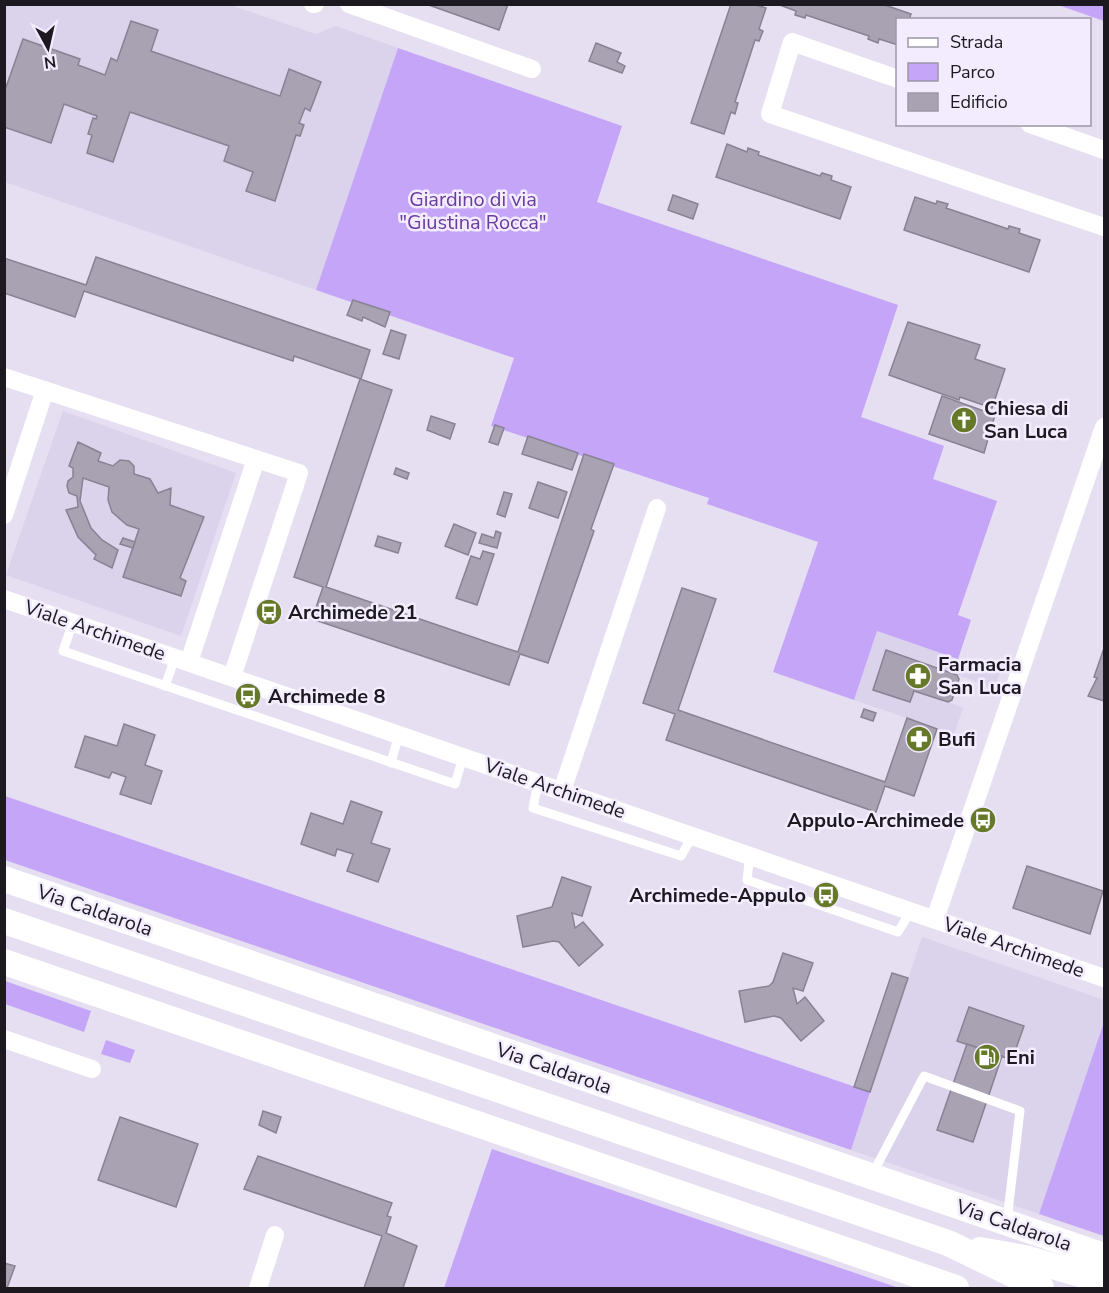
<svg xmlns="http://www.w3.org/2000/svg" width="1109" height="1293" font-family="'Nunito Sans',sans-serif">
  <rect width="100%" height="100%" fill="#e5dff1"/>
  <!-- built -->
  <g fill="#dbd2ec">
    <path d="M5,5H230L316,34L336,26L398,48L316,290L5,182Z"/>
    <path d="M63,411L236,473L181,636L6,575Z"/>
    <path d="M877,631L1000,673L994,688L958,675L959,679L952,700L949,702L963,708L954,734L854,700Z"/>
    <path d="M922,937L1104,1000V1022L1039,1214L851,1150Z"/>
  </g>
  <!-- green -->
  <g fill="#c5a5f8">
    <path d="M1058,5H1104V21Z"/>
    <path d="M398,48L622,126L597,202L898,305L861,417L944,446L933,479L997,501L958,615L971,620L958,659L877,631L854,700L773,672L818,542L707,504L709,498L491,426L514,358L316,290Z"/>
    <path d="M5,796L870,1092L851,1150L5,860Z"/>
    <path d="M5,981L91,1011L84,1032L5,1004Z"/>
    <path d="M1104,1022V1236L1039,1214Z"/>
    <path d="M106,1040L135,1050L130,1063L101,1054Z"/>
    <path d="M492,1149L899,1288H444Z"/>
  </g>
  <!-- building -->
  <g fill="#a8a2b3" stroke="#888293" stroke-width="1.5">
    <path d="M426,4H508L499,30Z"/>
    <path d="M731,4H753L766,8L759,29L763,31L759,41L755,40L735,102L738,103L735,114L731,112L724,134L691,123Z"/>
    <path d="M777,4H882L911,14L909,20H898V45L879,39L878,43L868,39L869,36L806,15L805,18L795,15L796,11Z"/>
    <path d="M131,21L158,30L151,51L280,96L289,69L321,82L310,111L305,108L299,123L304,125L300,136L296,135L275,201L246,191L253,172L224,161L229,146L130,112L113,162L87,153L92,135L88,134L93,118L96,119L97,116L64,104L51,143L4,127V93L23,39L80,59L78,65L105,75L111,58L117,61Z"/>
    <path d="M596,43L621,53L617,62L625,66L622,73L589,61Z"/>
    <path d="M727,144L747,152L748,148L759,152L758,155L820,176L822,173L832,176L831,180L851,187L840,219L716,177Z"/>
    <path d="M673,195L698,204L693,219L668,210Z"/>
    <path d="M915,197L936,204L937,201L948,204L946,208L1008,229L1009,226L1020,229L1019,233L1040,240L1029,272L904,230Z"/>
    <path d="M96,257L370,350L361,379L294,356L293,361L84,291L75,317L4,293V258L86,285Z"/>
    <path d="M353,300L390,312L385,327L363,317L362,321L347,315Z"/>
    <path d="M908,322L980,345L975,359L1005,369L992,408L960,397L959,400L889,375Z"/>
    <path d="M391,330L406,335L399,359L383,354Z"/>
    <path d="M360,379L392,390L326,587L493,644L518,652L584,454L614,464L591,529L594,531L548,663L520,654L509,685L312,619L323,587L294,577Z"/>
    <path d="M942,396L995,415L984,453L929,434Z"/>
    <path d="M431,416L455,424L450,439L427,430Z"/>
    <path d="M495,425L504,428L498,445L489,442Z"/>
    <path d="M528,436L578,453L572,470L522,454Z"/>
    <path d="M78,442L101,453L98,461L113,466L120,460L129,461L134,466V474L150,479L158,493L171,488L170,505L204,517L180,578L186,581L181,596L123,577L139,529L127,525L112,512L108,500L109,487L83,478L80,501L91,528L102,540L118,550L112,568L94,559L96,555L78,537L66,510L78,507L77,496L69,493L67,486L68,481L73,477V468L69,466Z"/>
    <path d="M396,468L409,473L407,479L394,474Z"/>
    <path d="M538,482L567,492L558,518L529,508Z"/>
    <path d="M504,492L512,494L505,517L497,514Z"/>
    <path d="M454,524L476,533L468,555L445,546Z"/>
    <path d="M496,531L501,533L497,548L479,543L482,534L494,538Z"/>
    <path d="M378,536L401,543L398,553L375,546Z"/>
    <path d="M123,538L135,542L133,548L120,544Z"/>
    <path d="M483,551L494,554L477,605L456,598L471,556L480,559Z"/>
    <path d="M682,588L716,599L678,710L885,782L907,718L937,729L914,796L885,786L876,812L666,740L675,714L643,703Z"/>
    <path d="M1104,648V701L1088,696L1097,678L1094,677Z"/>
    <path d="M886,650L957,675L959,679L952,700L948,702L914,691L910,702L873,690Z"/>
    <path d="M864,709L876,713L873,721L861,717Z"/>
    <path d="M124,724L155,735L145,765L162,771L151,804L120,794L126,777L112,772L109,778L75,767L85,736L117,746Z"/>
    <path d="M351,801L382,812L371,843L390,849L378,882L347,871L353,854L337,849L335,856L301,844L311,813L343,824Z"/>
    <path d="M1027,866L1103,891L1090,934L1013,908Z"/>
    <path d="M562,877L591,887L582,916L572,913L575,928L583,922L603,945L579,966L559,942L553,941L523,947L517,916L552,907Z"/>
    <path d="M783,953L813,963L803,991L793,988L797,1004L805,997L824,1021L801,1041L781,1018L774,1016L745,1022L739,991L769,986L773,982Z"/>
    <path d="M892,973L908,978L870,1092L854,1087Z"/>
    <path d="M969,1007L1024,1026L1012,1060L957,1041Z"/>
    <path d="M967,1044L1002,1056L973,1142L937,1130Z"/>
    <path d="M263,1111L281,1117L276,1133L259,1125Z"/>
    <path d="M120,1117L198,1144L176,1207L98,1180Z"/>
    <path d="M258,1156L392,1203L387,1216L391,1217L386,1233L417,1246L403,1288H364L382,1236L244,1189Z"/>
    <path d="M4,1263L15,1266L7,1288H4Z"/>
  </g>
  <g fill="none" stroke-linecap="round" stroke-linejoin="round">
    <!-- lane -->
    <g stroke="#fff" stroke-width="9">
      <path d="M73,622L63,651L455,784L463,757"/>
      <path d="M165,686L175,658"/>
      <path d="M391,763L399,734"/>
      <path d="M538,782L533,808L681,856L693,835"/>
      <path d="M750,854L747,880L898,932L911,911"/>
      <path d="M873,1173L924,1076L1020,1111L1007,1220"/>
    </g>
    <!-- street -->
    <g stroke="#fff" stroke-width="18">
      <path d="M313,4H315"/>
      <path d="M349,4L532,69"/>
      <path d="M898,79L792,42L770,114L1104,227"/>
      <path d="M1030,124L1104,150"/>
      <path d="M4,377L299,473L232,677"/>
      <path d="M4,515L45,390"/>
      <path d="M4,599L1104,978"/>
      <path d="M189,662L256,459"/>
      <path d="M562,791L657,508"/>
      <path d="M935,919L1104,427"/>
      <path d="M4,1039L92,1069"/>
      <path d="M258,1288L275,1235"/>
    </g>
    <!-- secondary -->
    <g stroke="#fff" stroke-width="26">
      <path d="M4,879L1104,1256"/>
      <path d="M4,921L948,1243L1041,1288"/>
      <path d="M4,962L956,1288"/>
      <path d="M980,1250L1025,1258L1104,1281"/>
    </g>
  </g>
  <!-- icons -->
  <defs>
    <symbol id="church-disc" viewBox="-11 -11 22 22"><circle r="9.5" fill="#667929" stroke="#f3ecff"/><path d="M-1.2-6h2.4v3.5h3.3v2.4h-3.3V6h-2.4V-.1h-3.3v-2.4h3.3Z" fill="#fff"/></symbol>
    <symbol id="bus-disc" viewBox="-11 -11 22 22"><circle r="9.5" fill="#667929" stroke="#f3ecff"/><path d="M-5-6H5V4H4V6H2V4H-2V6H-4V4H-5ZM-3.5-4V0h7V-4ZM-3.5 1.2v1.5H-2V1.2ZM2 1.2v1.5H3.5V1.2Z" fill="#fff"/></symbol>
    <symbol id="pharmacy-disc" viewBox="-11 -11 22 22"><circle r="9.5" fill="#667929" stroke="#f3ecff"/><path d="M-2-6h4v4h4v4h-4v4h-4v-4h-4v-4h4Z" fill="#fff"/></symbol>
    <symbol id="fuel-disc" viewBox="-11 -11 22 22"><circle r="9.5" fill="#667929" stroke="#f3ecff"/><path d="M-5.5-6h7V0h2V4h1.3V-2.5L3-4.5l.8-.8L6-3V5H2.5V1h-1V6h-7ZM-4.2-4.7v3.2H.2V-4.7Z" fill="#fff"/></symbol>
  </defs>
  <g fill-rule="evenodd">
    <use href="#church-disc" x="949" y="405" width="30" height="30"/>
    <use href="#bus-disc" x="254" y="597" width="30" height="30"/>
    <use href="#pharmacy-disc" x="903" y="661" width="30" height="30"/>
    <use href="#bus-disc" x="233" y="681" width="30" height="30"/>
    <use href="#pharmacy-disc" x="904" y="724" width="30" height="30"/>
    <use href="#bus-disc" x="968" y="805" width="30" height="30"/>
    <use href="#bus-disc" x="811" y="880" width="30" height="30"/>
    <use href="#fuel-disc" x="972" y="1042" width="30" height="30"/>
  </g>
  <g text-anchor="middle" stroke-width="5" stroke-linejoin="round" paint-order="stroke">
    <!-- park labels -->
    <g font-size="20" fill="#693b9f" stroke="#f3ecff">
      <text x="473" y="206">Giardino di via<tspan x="473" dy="23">"Giustina Rocca"</tspan></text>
    </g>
    <!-- poi labels -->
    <g font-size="20" font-weight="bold" fill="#1c1a20" stroke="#f3ecff" text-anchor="start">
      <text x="984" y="415">Chiesa di<tspan x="984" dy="23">San Luca</tspan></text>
      <text x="288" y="619">Archimede 21</text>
      <text x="938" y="671">Farmacia<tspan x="938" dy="23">San Luca</tspan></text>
      <text x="268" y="703">Archimede 8</text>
      <text x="938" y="746">Bufi</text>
      <text x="964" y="827" text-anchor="end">Appulo-Archimede</text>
      <text x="806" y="902" text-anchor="end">Archimede-Appulo</text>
      <text x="1006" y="1064">Eni</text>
    </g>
    <!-- street labels -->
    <g font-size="20" fill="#1c1a20" stroke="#f3ecff">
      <text transform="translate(95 630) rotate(19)" y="7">Viale Archimede</text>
      <text transform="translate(555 788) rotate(19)" y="7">Viale Archimede</text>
      <text transform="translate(95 910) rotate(19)" y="7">Via Caldarola</text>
      <text transform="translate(1014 947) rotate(19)" y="7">Viale Archimede</text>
      <text transform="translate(554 1068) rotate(19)" y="7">Via Caldarola</text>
      <text transform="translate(1014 1225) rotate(19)" y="7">Via Caldarola</text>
    </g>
  </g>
  <!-- border -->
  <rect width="1109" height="1293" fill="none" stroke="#1c1a20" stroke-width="12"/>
  <!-- legend -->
  <rect x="896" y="18" width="195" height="108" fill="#f3ecff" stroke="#9d98a6" stroke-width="1.5"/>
  <rect x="908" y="38" width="30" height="9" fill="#ffffff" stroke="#9d98a6" stroke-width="1.5"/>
  <text x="950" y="48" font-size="18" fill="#1c1a20">Strada</text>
  <rect x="908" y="63" width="30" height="18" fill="#c5a5f8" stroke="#9d98a6" stroke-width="1.5"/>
  <text x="950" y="78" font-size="18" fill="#1c1a20">Parco</text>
  <rect x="908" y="93" width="30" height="18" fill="#a8a2b3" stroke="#9d98a6" stroke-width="1.5"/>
  <text x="950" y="108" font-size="18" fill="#1c1a20">Edificio</text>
  <!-- north arrow -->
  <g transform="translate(48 48) rotate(172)" stroke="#f3ecff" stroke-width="4.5" paint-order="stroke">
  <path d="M0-4.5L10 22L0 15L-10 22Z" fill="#1c1a20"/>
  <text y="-9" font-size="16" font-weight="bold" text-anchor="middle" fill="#1c1a20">N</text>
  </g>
</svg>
